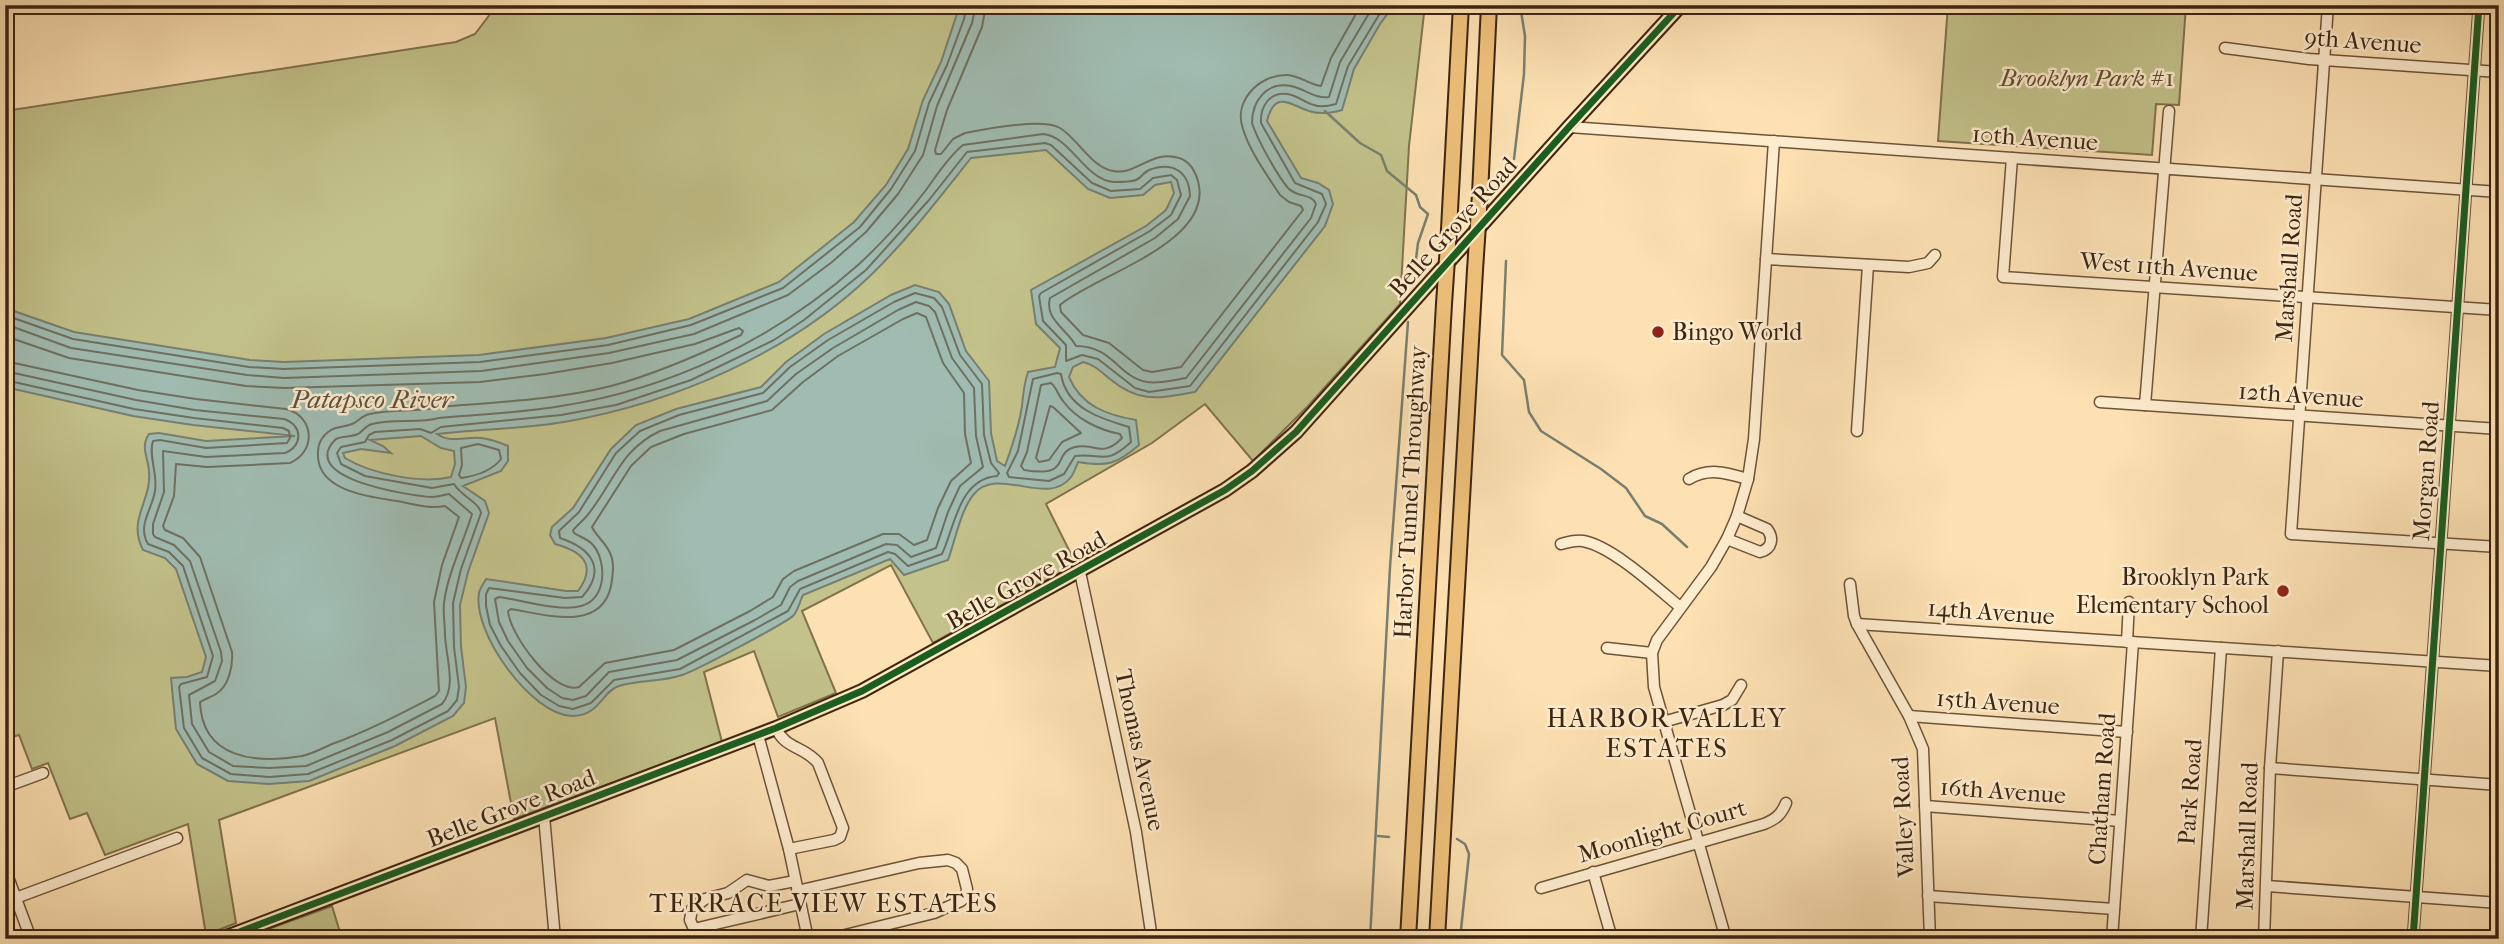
<svg xmlns="http://www.w3.org/2000/svg" width="2504" height="944" font-family="'IM FELL French Canon',serif">
  <rect width="100%" height="100%" fill="#fde1b3"/>
  <filter id="stains"><feTurbulence type="fractalNoise" baseFrequency=".00286" numOctaves="4"/><feColorMatrix values="0 0 0 0 .2 0 0 0 0 .09 0 0 0 0 .02 0 0 0 .5 -.17"/></filter>
  <radialGradient id="worn" r=".72"><stop offset=".6" stop-color="#630" stop-opacity="0"/><stop offset="1" stop-color="#630" stop-opacity=".3"/></radialGradient>
  <!-- green -->
  <g fill="#c3c28a" stroke="#80734d" stroke-width="2">
    <path d="M497,5H1425L1409,146L1400,304L1308,406L1253,461L1205,404L1152,443L1046,504L1076,564L933,643L891,565L802,611L836,693L778,717L754,651L704,672L722,742L514,819L495,718L219,820L236,923L206,935L188,824L105,855L87,813L70,819L48,763L32,769L19,735L5,739V111L456,42L475,34Z"/>
    <path d="M1948,5H2186L2179,105L2156,104L2152,155L1938,141Z"/>
    <path d="M332,906L342,939H241Z"/>
  </g>
  <!-- water -->
  <path fill="#a0bcb2" stroke="#787f71" stroke-width="2" fill-rule="evenodd" d="M960,5H1394L1380,24L1354,69L1342,110C1332,113 1321,115 1309,111C1289,104 1275,90 1267,121L1301,178L1318,183L1329,190L1333,204L1325,226L1195,392C1159,398 1140,404 1110,379C1100,371 1095,365 1083,362L1073,367L1069,377C1081,406 1107,415 1136,420L1139,445C1117,464 1107,467 1078,462C1076,467 1074,473 1071,477C1048,508 998,465 974,494C961,509 955,541 948,560L904,575L890,559L803,595C800,601 798,610 794,615C788,622 695,671 682,675C662,682 639,680 619,686C602,691 600,716 572,716C531,715 472,632 479,593C480,588 484,583 486,579L566,591H578C598,564 581,551 555,544L550,535L552,527L573,508L611,449L636,425L676,409L761,387L786,362L824,334L891,295L915,285L939,292L949,304L966,351L989,381L991,433L997,461L1005,466C1012,447 1019,426 1022,406C1023,394 1024,384 1028,372L1055,367L1060,348L1036,324L1031,290L1146,226L1166,210L1174,193L1171,182L1155,185L1143,195L1110,198L1088,189L1046,150L971,158C939,198 908,239 871,275C790,353 674,403 564,422C522,429 479,429 437,434C451,444 465,436 481,438C490,439 499,442 508,446V461L501,471L463,486L485,501L489,513L468,572L460,605L461,647L466,687L464,703L453,716L395,746L309,781L269,784L228,781L197,764L176,729L171,678L187,677L202,672L206,657L176,569L165,558L143,550C127,519 152,501 149,471C148,457 140,447 149,434L159,433L206,441L295,436L193,425L133,416L5,387V308L74,332L250,360L284,362L479,355L606,338L689,319L779,282L854,222L886,185L908,149L923,100L941,62ZM421,436L441,448L454,451L455,464L451,477C422,484 371,474 345,458L343,453L361,449L391,453L383,446L370,440Z"/>
  <g fill="none" stroke-linecap="round" stroke-linejoin="round">
    <!-- shore -->
    <g stroke="#6e7061" stroke-width="2">
      <path d="M986,5L982,27L947,110L935,150L936,154H941L953,139L965,133C985,129 1043,118 1060,128C1078,139 1091,167 1113,171C1136,176 1152,149 1179,158C1190,161 1195,171 1198,181C1215,243 1095,275 1060,305L1061,312L1083,335L1109,343L1143,370L1152,372L1181,367L1303,210L1301,206L1289,202L1280,195C1267,175 1250,152 1243,129C1233,101 1259,75 1286,75C1299,75 1310,85 1321,86L1331,58L1361,5"/>
      <path d="M915,293L934,298L942,307L960,355L982,384L984,435L991,463L999,473L997,476C959,479 955,526 942,554L908,566L895,554L888,552L800,589L788,611L680,669L614,680L591,703L573,709L559,706L541,695L520,673L501,646L490,625L486,606V594L489,588L565,598L582,597C608,568 590,548 560,538L559,531L579,512L616,453L640,431L679,415L763,393L790,367L828,340L894,302Z"/>
      <path d="M916,302L929,306L935,312L952,358L974,388L976,436L983,467L960,486L948,512L936,548L911,557L897,545L886,544L798,581L790,587L781,605L755,620L677,660L609,672L586,696L573,700L562,698L547,688L527,668L508,641L499,622L495,599L499,597C521,600 560,612 581,606C607,600 607,561 593,545C588,539 580,537 574,533L573,530C577,526 581,522 585,518C613,486 618,451 660,431L767,401L796,374L833,348L898,310Z"/>
      <path d="M917,313L926,317L943,363L964,393L965,434L971,463L951,481L938,508L927,540L914,545L899,534H883L794,571L783,579L773,597L750,611L674,650L605,663L579,687C554,695 510,635 508,611L511,609C543,614 601,633 611,586C613,576 615,563 610,553C606,543 596,536 592,527L631,466L651,447L684,434L772,410L803,382L838,356L903,319Z"/>
      <path d="M5,315L73,339L249,367L284,369L480,362L608,345L691,325L783,288L860,227L891,189L915,151L929,103L947,65L964,19L967,5"/>
      <path d="M5,324L71,348L247,375L284,378L481,371L609,353L694,334L788,295L832,262L866,232L898,194L923,155L937,106L972,23L976,5"/>
      <path d="M5,336L69,358L246,386L285,388L480,382L545,374L612,363L695,344L739,328L743,331L741,335C699,355 656,374 611,386C555,400 496,402 439,407C417,412 393,409 370,414C362,415 358,422 352,424C345,427 338,426 331,430C323,435 318,443 318,452C315,491 370,497 397,501C413,504 428,509 445,506L459,517L442,565L434,602L439,691L435,696C402,713 368,731 332,744C323,748 312,754 302,756C256,764 202,759 200,702C205,699 211,697 216,694C229,686 233,666 232,652L200,557L183,538L165,530L163,526L174,496L176,464L207,467L290,463C317,451 314,416 286,409L196,399L138,390L5,361"/>
      <path d="M5,371L136,400L195,410L284,419C303,425 303,446 285,453L206,457L163,451L164,492L153,524V534L155,537L174,545L190,561L221,652L222,661L215,681L189,695L192,724L209,752L233,766L269,768L306,766L388,732L442,704C457,687 446,657 445,636C445,625 443,613 444,603C448,572 463,544 472,514L449,494C443,495 438,497 432,497C412,496 295,479 336,439C343,436 351,437 358,434C363,431 365,426 372,424C394,418 419,424 439,418C480,414 521,413 561,406C671,389 775,339 858,265C881,244 907,215 926,190C937,175 948,157 963,145L1043,134C1070,136 1085,180 1114,182C1120,182 1131,182 1136,180C1141,178 1144,172 1149,170C1172,161 1189,171 1190,196L1178,219L1155,238L1050,298C1044,319 1067,329 1076,346C1113,346 1118,377 1147,382C1159,384 1174,380 1186,378L1311,218L1316,204C1312,193 1297,198 1288,188C1277,175 1257,139 1252,123C1252,101 1267,81 1291,86C1305,89 1315,99 1329,97L1340,62L1374,5"/>
      <path d="M1057,373L1061,374C1066,408 1101,419 1129,427L1131,442C1105,466 1103,453 1075,456L1064,474L1049,481L1009,477L1007,473L1018,451L1033,379Z"/>
      <path d="M5,380L134,409L194,418L283,428L289,431L290,438L287,443L206,448L160,440L153,441C148,455 158,474 155,491C152,510 137,525 148,544L169,552L183,566L213,656L207,677L181,684L179,687L184,728L202,758L231,774L269,777L308,774L392,740L448,711L457,700L459,687L454,647L453,603L461,569L481,513C479,502 462,497 454,484L432,488L365,476L341,464L337,453L341,447L365,442L369,435L375,432L420,429L431,433L441,427L561,415L616,405L691,380L774,340L804,320L866,270L929,200L967,152L1045,143L1051,145L1092,183L1111,191L1140,189L1153,178L1171,175L1177,180L1181,195L1171,215L1150,231L1041,293L1039,296L1043,321L1066,345V361L1082,355L1098,359L1135,388L1149,392L1190,386L1318,222L1326,204L1322,194L1295,183L1261,123C1260,107 1269,92 1287,94C1297,95 1305,103 1314,105C1321,108 1329,106 1336,104L1348,66L1385,5"/>
      <path d="M1051,383C1057,388 1058,395 1063,401C1076,419 1099,430 1120,434L1122,438C1102,459 1094,442 1075,447C1051,453 1073,478 1024,470L1021,466L1027,452L1041,385Z"/>
      <path d="M1050,406L1053,407L1081,433L1062,442L1049,460L1039,462L1036,458Z"/>
      <path d="M478,444L499,450L501,459C492,471 475,476 461,478L459,475L462,465L461,448Z"/>
    </g>
    <!-- stream -->
    <g stroke="#787f71" stroke-width="2.5">
      <path d="M1325,111L1360,143L1381,155L1387,171L1416,195L1420,207L1428,214L1418,243L1413,283"/>
      <path d="M1514,159L1524,74L1525,36L1520,5"/>
      <path d="M1506,261L1502,355L1524,380L1529,412L1541,431L1601,469L1626,488L1645,516L1662,524L1687,547"/>
      <path d="M1378,836L1389,837"/>
      <path d="M1457,839L1465,844L1469,854L1460,939"/>
      <path d="M1370,939L1390,567L1408,322"/>
    </g>
    <defs>
      <g id="minor">
        <path d="M2328,5L2291,534L2499,547"/>
        <path d="M2225,48L2309,59L2499,72"/>
        <path d="M1569,127L2499,192"/>
        <path d="M2012,158L2003,277L2499,310"/>
        <path d="M1766,259L1909,267L1928,263L1935,255"/>
        <path d="M2100,402L2499,429"/>
        <path d="M2145,405L2169,111"/>
        <path d="M1857,431L1868,265"/>
        <path d="M1689,479C1709,467 1727,473 1748,479"/>
        <path d="M1727,539L1760,552C1772,549 1774,538 1767,529L1737,516"/>
        <path d="M1561,544C1568,542 1575,540 1583,541C1612,546 1657,588 1680,607"/>
        <path d="M1080,572L1136,832L1152,939"/>
        <path d="M1850,584L1854,616L1857,624L1909,716L1923,749L1930,939"/>
        <path d="M1857,624L2499,666"/>
        <path d="M2127,642L2129,602"/>
        <path d="M1607,648L1652,653"/>
        <path d="M1909,716L2127,732"/>
        <path d="M1663,722L1723,705L1732,700L1741,685"/>
        <path d="M776,728C785,749 804,746 818,763L843,828L840,837L834,840L789,849"/>
        <path d="M758,735L789,849L808,939"/>
        <path d="M2270,768L2499,785"/>
        <path d="M5,787L43,773"/>
        <path d="M1925,806L2120,821"/>
        <path d="M544,816L555,939"/>
        <path d="M5,869L31,939"/>
        <path d="M1593,872L1612,939"/>
        <path d="M2267,886L2499,903"/>
        <path d="M1541,888L1764,824C1776,819 1781,815 1786,803"/>
        <path d="M797,891L919,863L948,860L956,863L962,869L967,889L966,896L961,901L934,913L829,939"/>
        <path d="M1928,896L2114,909"/>
        <path d="M5,902L177,838"/>
        <path d="M694,929L800,904"/>
        <path d="M691,939L694,929L690,920L692,909L705,899L728,893L747,880L769,886L795,881"/>
        <path d="M785,939L807,934"/>
        <path d="M1726,939L1654,687L1652,653L1657,640L1711,567L1727,539L1737,516L1748,479L1754,439L1774,141"/>
        <path d="M2112,939L2133,642"/>
        <path d="M2201,939L2221,648"/>
        <path d="M2264,939L2270,768L2278,651"/>
        <path d="M2413,939L2479,5"/>
      </g>
      <path id="major" d="M221,939L776,728L862,691L1225,490L1252,471L1296,432L1569,127L1681,5"/>
      <g id="highway">
        <path d="M1480,194L1489,5"/>
        <path d="M1449,229L1461,5"/>
        <path d="M1408,939L1444,304"/>
        <path d="M1437,939L1475,270"/>
      </g>
    </defs>
    <!-- minor casing -->
    <use href="#minor" stroke="#6c5339" stroke-width="13"/>
    <!-- major casing -->
    <use href="#major" stroke="#3c2410" stroke-width="16"/>
    <!-- highway casing -->
    <use href="#highway" stroke="#3c2410" stroke-width="18"/>
    <!-- minor -->
    <use href="#minor" stroke="#feecce" stroke-width="10"/>
    <!-- major -->
    <use href="#major" stroke="#eec07a" stroke-width="12"/>
    <!-- highway -->
    <use href="#highway" stroke="#eec07a" stroke-width="14"/>
    <defs>
      <g id="highway-bridge">
        <path d="M1475,270L1480,194"/>
        <path d="M1444,304L1449,229"/>
      </g>
    </defs>
    <!-- highway-bridge casing -->
    <use href="#highway-bridge" stroke="#3c2410" stroke-width="18" stroke-linecap="butt"/>
    <!-- highway-bridge -->
    <use href="#highway-bridge" stroke="#eec07a" stroke-width="14"/>
    <defs>
      <g id="cycleway">
        <path d="M221,939L776,728L862,691L1225,490L1252,471L1296,432L1569,127L1681,5"/>
        <path d="M2413,939L2479,5"/>
      </g>
    </defs>
    <!-- cycleway casing -->
    <use href="#cycleway" stroke="#feecce" stroke-width="11"/>
    <!-- cycleway -->
    <use href="#cycleway" stroke="#1b5e20" stroke-width="7"/>
  </g>
  <!-- markers -->
  <g fill="#8f2418" stroke="#feecce" stroke-width="2.5">
    <circle cx="1658" cy="332" r="7"/>
    <circle cx="2283" cy="591" r="7"/>
  </g>
  <g text-anchor="middle" stroke-width="5" stroke-linejoin="round" paint-order="stroke">
    <!-- street labels -->
    <g font-size="24" fill="#3c2410" stroke="#feecce">
      <text transform="translate(2363 41) rotate(4)" y="8">9th Avenue</text>
      <text transform="translate(2035 138) rotate(4)" y="8">10th Avenue</text>
      <text transform="translate(1453 227) rotate(-48)" y="8">Belle Grove Road</text>
      <text transform="translate(2169 267) rotate(4)" y="8">West 11th Avenue</text>
      <text transform="translate(2289 268) rotate(-86)" y="8">Marshall Road</text>
      <text transform="translate(2301 395) rotate(4)" y="8">12th Avenue</text>
      <text transform="translate(2426 471) rotate(-86)" y="8">Morgan Road</text>
      <text transform="translate(1410 492) rotate(-87)" y="8">Harbor Tunnel Throughway</text>
      <text transform="translate(1026 580) rotate(-29)" y="8">Belle Grove Road</text>
      <text transform="translate(1991 612) rotate(4)" y="8">14th Avenue</text>
      <text transform="translate(1998 702) rotate(4)" y="8">15th Avenue</text>
      <text transform="translate(1140 750) rotate(78)" y="8">Thomas Avenue</text>
      <text transform="translate(2102 789) rotate(-86)" y="8">Chatham Road</text>
      <text transform="translate(2003 791) rotate(4)" y="8">16th Avenue</text>
      <text transform="translate(2190 792) rotate(-86)" y="8">Park Road</text>
      <text transform="translate(511 808) rotate(-21)" y="8">Belle Grove Road</text>
      <text transform="translate(1903 817) rotate(-93)" y="8">Valley Road</text>
      <text transform="translate(1662 831) rotate(-16)" y="8">Moonlight Court</text>
      <text transform="translate(2247 836) rotate(-88)" y="8">Marshall Road</text>
    </g>
    <!-- park labels -->
    <g font-size="24" font-style="italic" fill="#5e4c2e" stroke="#feecce">
      <text x="2087" y="86">Brooklyn Park #1</text>
    </g>
    <!-- poi labels -->
    <g font-size="24" fill="#3c2410" stroke="#feecce" text-anchor="start">
      <text x="1672" y="340">Bingo World</text>
      <text x="2269" y="585" text-anchor="end">Brooklyn Park<tspan x="2269" dy="28">Elementary School</tspan></text>
    </g>
    <!-- water labels -->
    <g font-size="26" font-style="italic" fill="#5a5241" stroke="#feecce">
      <text x="372" y="408">Patapsco River</text>
    </g>
    <!-- neighbourhood labels -->
    <g font-size="26" letter-spacing="2" fill="#3c2410" stroke="#feecce">
      <text x="1667" y="727">HARBOR VALLEY<tspan x="1667" dy="30">ESTATES</tspan></text>
      <text x="824" y="912">TERRACE VIEW ESTATES</text>
    </g>
  </g>
  <!-- margin -->
  <rect width="2504" height="944" fill="none" stroke="#fde1b3" stroke-width="28"/>
  <rect x="7" y="7" width="2490" height="930" fill="none" stroke="#3c2410" stroke-width="3.5"/>
  <rect x="14" y="14" width="2476" height="916" fill="none" stroke="#3c2410" stroke-width="2"/>
  <rect width="100%" height="100%" filter="url(#stains)"/>
  <rect width="100%" height="100%" fill="url(#worn)"/>
</svg>
